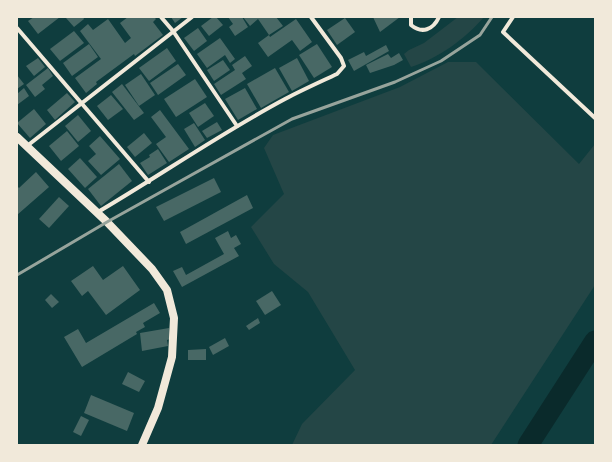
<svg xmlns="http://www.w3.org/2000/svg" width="612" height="462" font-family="'DejaVu Sans',sans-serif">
  <rect width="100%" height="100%" fill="#0f3d3e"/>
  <!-- green -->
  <g fill="#244646">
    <path d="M458,17H484C465,39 439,58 411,67L404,54L409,50L424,43Z"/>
    <path d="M448,62H476L579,164L595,144V285L491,445H292L302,424L355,370L308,292L274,264L251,227L284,194L264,148L273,135L400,87Z"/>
  </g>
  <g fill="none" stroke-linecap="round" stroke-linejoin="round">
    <!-- river -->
    <path stroke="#0a2a2b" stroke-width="21" d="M528,445L595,341"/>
  </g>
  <!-- building -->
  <g fill="#486865">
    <path d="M34,17H60L38,34L28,21Z"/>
    <path d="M67,17H83L84,19L74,27L66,18Z"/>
    <path d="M128,17H154L156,19L153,22L163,35L135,56L134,54L96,82L97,84L86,93L75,78L101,59L80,31L88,24L93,30L108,19L125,43L131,38L120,23Z"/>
    <path d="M171,17H183L175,23Z"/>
    <path d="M213,17H216L223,25L209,36L201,26Z"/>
    <path d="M228,17H242L248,27L235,36L229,27L233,24Z"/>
    <path d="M243,17H276L283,26L269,35L258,19L250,26Z"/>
    <path d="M373,17H400L380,32Z"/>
    <path d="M345,18L355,32L337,45L327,30Z"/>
    <path d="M296,19L312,42L300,51L292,40L268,57L258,43L269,35L270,37Z"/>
    <path d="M198,28L207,41L194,51L184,38Z"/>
    <path d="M74,31L84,43L60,61L50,49Z"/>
    <path d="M220,38L235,59L230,63L225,55L207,68L197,54Z"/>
    <path d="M89,44L98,57L72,76L63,63Z"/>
    <path d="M317,44L332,67L314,78L299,55Z"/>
    <path d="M386,45L389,51L354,71L348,60L364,52L366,56Z"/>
    <path d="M167,48L176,61L149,81L139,68Z"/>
    <path d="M399,53L403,60L394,65L370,73L366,65L388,54L391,58Z"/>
    <path d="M245,56L252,66L242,73L246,79L221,95L214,84L235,70L232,65Z"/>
    <path d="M38,58L45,67L34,76L26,66Z"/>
    <path d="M297,58L309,81L292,91L279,68Z"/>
    <path d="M223,60L230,70L214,81L207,70Z"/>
    <path d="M178,64L186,75L158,95L150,83Z"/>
    <path d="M48,68L53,76L42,85L45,89L35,97L26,85Z"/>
    <path d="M275,68L289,92L261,108L247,84Z"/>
    <path d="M141,74L155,95L139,106L125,85Z"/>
    <path d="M17,75L24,84L17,89Z"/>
    <path d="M195,79L207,97L176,117L164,99Z"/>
    <path d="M122,84L144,113L134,120L112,92Z"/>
    <path d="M24,88L29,96L17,105V94Z"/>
    <path d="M245,88L257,109L238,120L225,99Z"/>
    <path d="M67,93L75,102L55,120L47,110Z"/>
    <path d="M111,95L123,109L108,120L97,106Z"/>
    <path d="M205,103L214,116L198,127L189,113Z"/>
    <path d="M34,109L46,124L30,138L17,123Z"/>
    <path d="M160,110L189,149L169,162L156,144L166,137L151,117Z"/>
    <path d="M78,115L91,131L78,142L65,126Z"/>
    <path d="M217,122L222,130L207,138L202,131Z"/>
    <path d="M194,123L205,140L195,147L184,129Z"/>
    <path d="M67,131L79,146L61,161L49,146Z"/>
    <path d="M144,133L152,143L135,157L127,147Z"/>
    <path d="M100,136L120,159L101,175L88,161L96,154L89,146Z"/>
    <path d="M158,149L167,163L148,175L140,163L150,157L149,155Z"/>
    <path d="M80,158L97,177L85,188L68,169Z"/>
    <path d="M119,164L132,181L101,206L88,189Z"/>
    <path d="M36,172L49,187L17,215V186L19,188Z"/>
    <path d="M214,178L221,192L164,221L156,207Z"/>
    <path d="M247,195L253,208L186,244L180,232Z"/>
    <path d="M59,197L69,206L49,228L39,219Z"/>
    <path d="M228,231L231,238L236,235L241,244L234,248L239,256L182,287L173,271L182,267L186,275L224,254L215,238Z"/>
    <path d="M93,266L103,280L123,266L140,290L106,315L88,291L82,296L71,281Z"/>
    <path d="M272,291L281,305L265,315L256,301Z"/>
    <path d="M51,294L59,302L52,308L45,300Z"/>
    <path d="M154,303L160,313L143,323L145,327L136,332L137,334L82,367L64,337L78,329L86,343Z"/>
    <path d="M258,318L260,323L249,330L246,326Z"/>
    <path d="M169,328L170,339L167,340L168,346L142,351L140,333Z"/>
    <path d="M225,338L229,346L213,355L209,347Z"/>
    <path d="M206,349V360H188V350Z"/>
    <path d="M128,372L145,381L139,392L122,384Z"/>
    <path d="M91,395L134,413L127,431L84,413Z"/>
    <path d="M81,416L89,420L81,436L73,432Z"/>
  </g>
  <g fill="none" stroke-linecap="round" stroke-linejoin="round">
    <!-- minor -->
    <g stroke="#f1e9da" stroke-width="4">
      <path d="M161,17L173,31L237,126"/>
      <path d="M411,17V25C422,34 433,30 439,17"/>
      <path d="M513,17L503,32L595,118"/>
      <path d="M17,28L149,182"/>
      <path d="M27,146L192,17"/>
      <path d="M98,212C161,175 221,133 285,99C302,90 320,82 337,74L344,66L341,58L311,17"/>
    </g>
    <!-- secondary -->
    <path stroke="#f1e9da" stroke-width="8" d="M17,137L107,222L152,269L167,290L174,318L172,357L158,408L142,445"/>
    <!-- rail -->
    <path stroke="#97a49c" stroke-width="3" d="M17,275L107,222L292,119L395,82L441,61L480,35L492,17"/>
  </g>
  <!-- border -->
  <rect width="612" height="462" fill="none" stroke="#f1e9da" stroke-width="36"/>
</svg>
